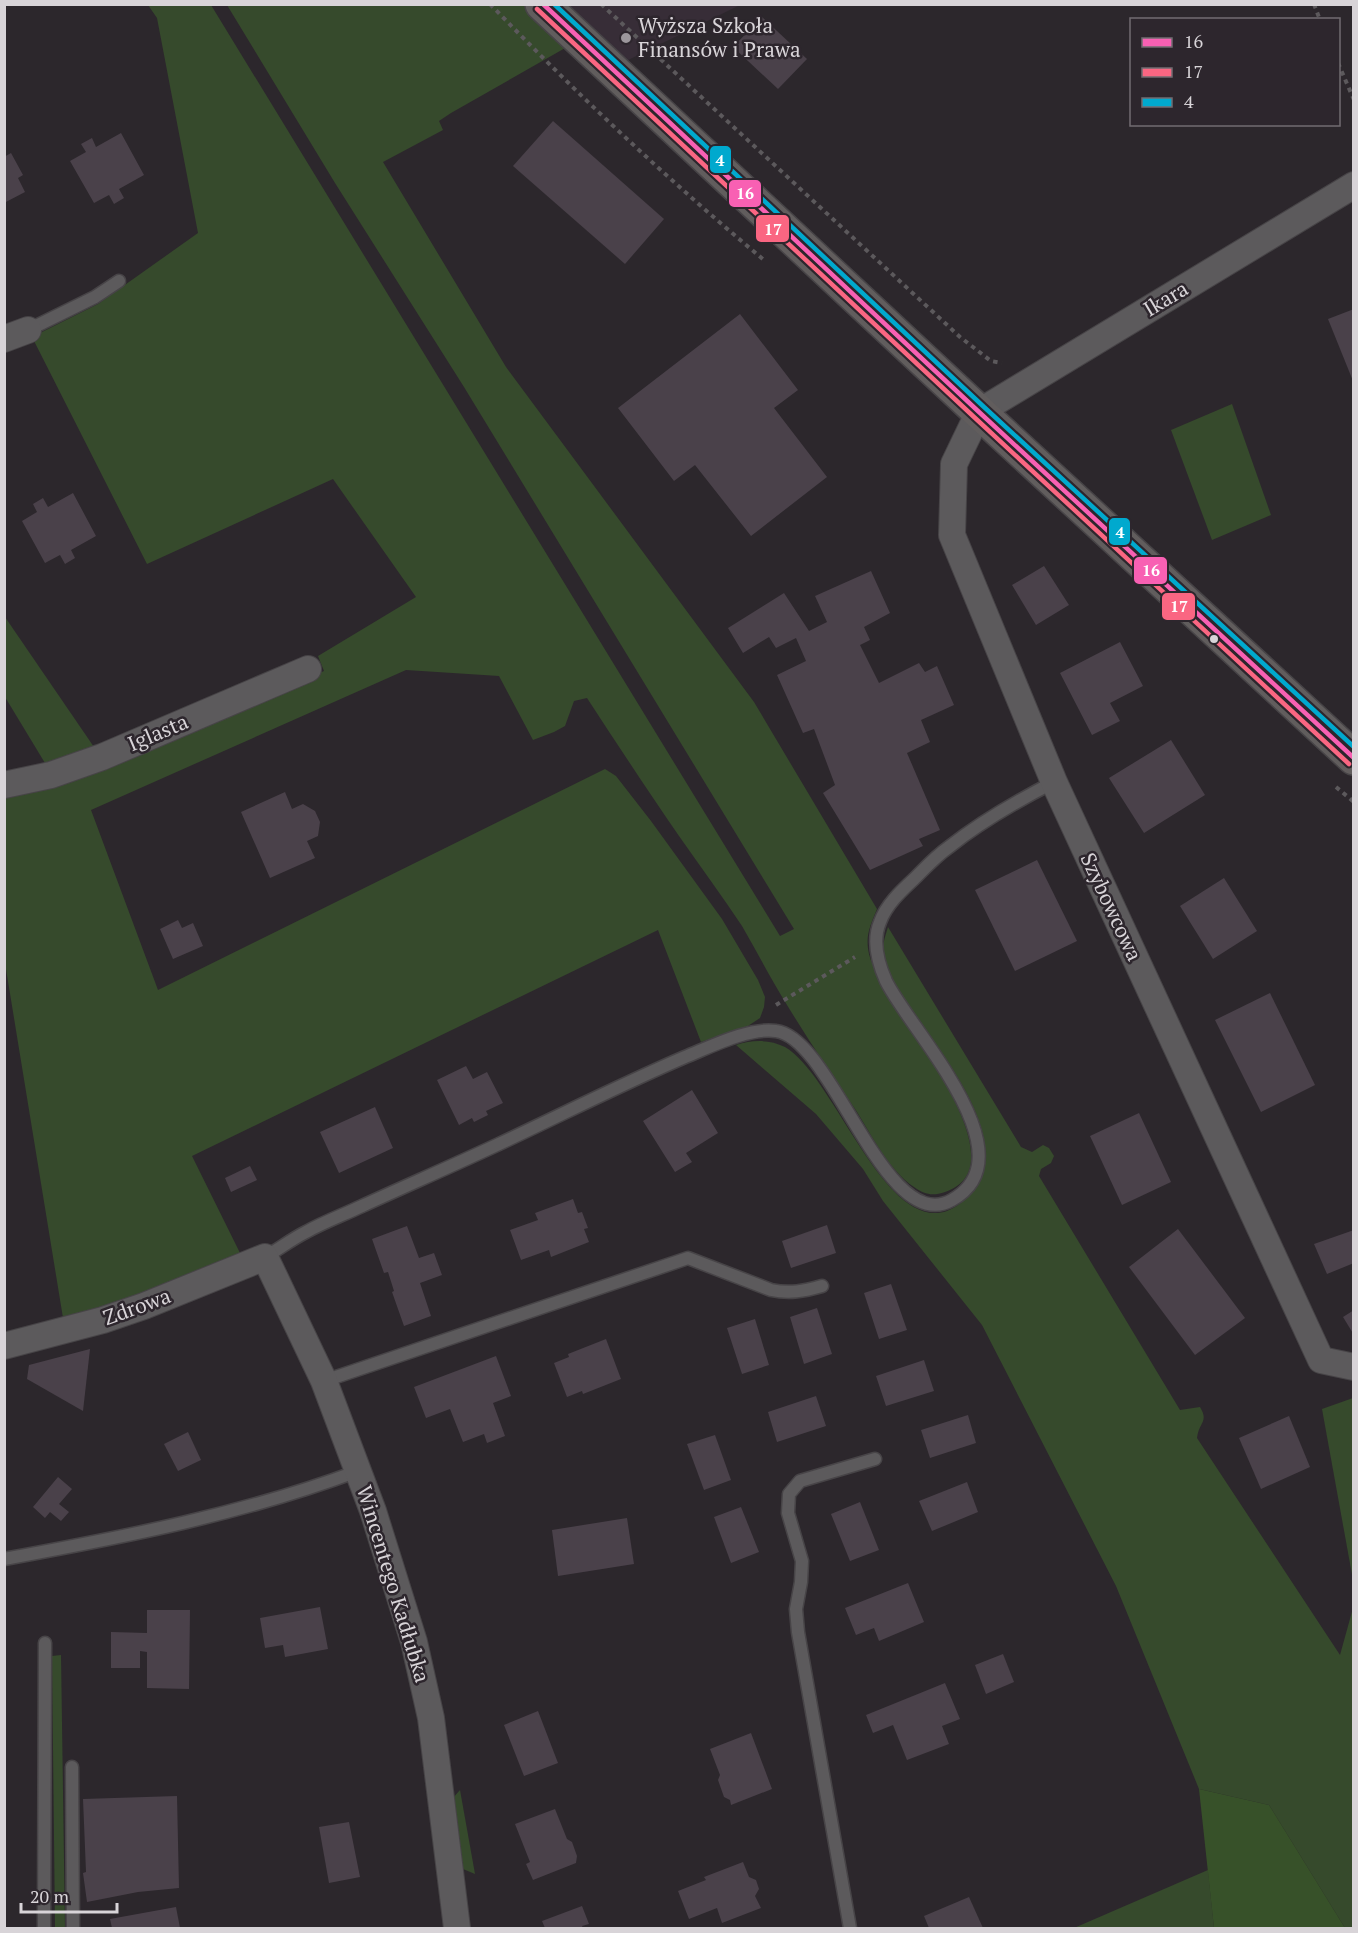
<svg xmlns="http://www.w3.org/2000/svg" width="1358" height="1933" font-family="'PT Serif',serif">
  <rect width="100%" height="100%" fill="#2c272c"/>
  <!-- built -->
  <path fill="#372d37" d="M542,5H740L612,68Z"/>
  <!-- green -->
  <g fill="#364a2c">
    <path d="M148,5H211L780,936L794,929L464,387L335,183L227,5H542L581,39L451,113L439,121L443,130L383,162L506,367L754,702L877,909C870,926 865,936 869,954C879,999 1031,1163 945,1192C933,1196 925,1195 914,1187C889,1170 873,1138 857,1112C833,1077 809,1041 787,1005C771,979 757,952 742,926C722,896 700,866 679,836C648,791 617,744 587,698L574,701L565,726L554,732L533,740L499,676L406,670L91,810L158,990L605,769L616,776L651,821L722,919L758,980L765,997L764,1007L760,1018L748,1026L701,1042L658,930L192,1156L241,1255L64,1324L5,963L4,794L108,765L324,671L318,656L416,597L333,479L147,564L32,337L98,304L198,233L157,18Z"/>
    <path d="M1232,404L1271,515L1212,540L1171,430Z"/>
    <path d="M5,617L96,750L48,768L5,697Z"/>
    <path d="M888,927L1021,1147L1032,1152L1043,1145L1049,1148L1054,1156L1051,1163L1041,1169L1039,1176L1180,1410L1200,1407C1209,1422 1199,1422 1197,1438L1340,1655L1353,1608V1928H1345L1269,1805L1199,1789L1116,1586L982,1325L883,1201L863,1169L816,1114L736,1045C752,1040 769,1039 785,1047C834,1075 884,1233 947,1211C960,1206 970,1195 977,1184C1010,1135 939,1050 912,1010C901,994 888,977 884,958C881,947 885,937 888,927Z"/>
    <path d="M1353,1398H1354L1353,1580L1322,1409Z"/>
    <path d="M61,1655L65,1928H55L52,1656Z"/>
    <path d="M460,1790L475,1874L463,1869L453,1798Z"/>
    <path d="M1208,1870L1214,1928H1074Z"/>
  </g>
  <!-- forest -->
  <path fill="#375129" d="M1199,1789L1269,1805L1345,1928H1214Z"/>
  <!-- building -->
  <g fill="#4a414a">
    <path d="M762,17L807,59L778,89L733,47Z"/>
    <path d="M553,121L664,219L625,264L513,166Z"/>
    <path d="M121,133L144,175L119,189L124,198L114,204L109,195L94,203L70,161L86,152L81,144L92,138L96,147Z"/>
    <path d="M11,153L23,175L18,178L25,192L4,203V157Z"/>
    <path d="M1354,309V381H1353L1328,319Z"/>
    <path d="M740,314L798,390L774,408L827,477L751,536L695,465L674,481L618,408Z"/>
    <path d="M73,493L96,536L71,550L75,558L65,564L60,555L45,563L22,521L37,512L33,504L43,498L48,507Z"/>
    <path d="M1044,566L1069,605L1036,625L1012,585Z"/>
    <path d="M871,571L890,613L864,627L870,640L860,645L879,683L919,663L925,672L937,666L954,705L921,720L930,742L907,753L940,830L919,839L923,846L870,870L823,793L835,785L814,729L803,733L777,675L806,661L796,638L776,648L769,637L743,653L728,628L784,593L809,631L827,622L815,596Z"/>
    <path d="M1120,642L1143,686L1110,703L1120,721L1092,735L1060,673Z"/>
    <path d="M1171,740L1205,795L1144,833L1109,778Z"/>
    <path d="M285,792L292,809L303,804L315,811L320,822L318,836L307,841L315,858L270,878L241,812Z"/>
    <path d="M1037,860L1077,941L1015,971L975,890Z"/>
    <path d="M1224,878L1257,931L1213,959L1180,906Z"/>
    <path d="M178,920L182,928L193,923L203,946L173,959L160,929Z"/>
    <path d="M1270,993L1315,1085L1261,1112L1215,1020Z"/>
    <path d="M466,1066L473,1079L487,1072L503,1103L486,1111L488,1115L474,1122L472,1118L459,1125L437,1080Z"/>
    <path d="M692,1090L718,1133L686,1153L692,1162L675,1172L643,1121Z"/>
    <path d="M375,1107L393,1148L339,1173L320,1132Z"/>
    <path d="M1139,1113L1171,1182L1122,1205L1090,1136Z"/>
    <path d="M250,1166L257,1180L231,1192L225,1178Z"/>
    <path d="M573,1199L578,1213L582,1212L588,1228L584,1229L589,1242L551,1257L549,1250L521,1260L510,1230L538,1220L535,1213Z"/>
    <path d="M827,1225L836,1253L791,1268L782,1241Z"/>
    <path d="M407,1226L419,1258L434,1253L442,1275L420,1283L431,1316L404,1326L392,1292L394,1291L388,1272L384,1273L372,1239Z"/>
    <path d="M1178,1229L1245,1318L1195,1355L1129,1267Z"/>
    <path d="M1354,1230V1263L1327,1274L1314,1244Z"/>
    <path d="M891,1284L907,1330L879,1339L864,1293Z"/>
    <path d="M817,1308L832,1354L804,1364L790,1317Z"/>
    <path d="M1354,1310V1335L1343,1317Z"/>
    <path d="M755,1319L769,1365L742,1374L727,1328Z"/>
    <path d="M606,1339L621,1379L583,1394L582,1391L567,1397L554,1363L569,1357L568,1354Z"/>
    <path d="M90,1349L83,1411L27,1379L29,1365Z"/>
    <path d="M496,1356L511,1396L493,1403L505,1436L487,1443L484,1434L463,1442L450,1409L426,1418L414,1387Z"/>
    <path d="M924,1360L934,1391L886,1406L876,1376Z"/>
    <path d="M816,1396L826,1426L777,1442L768,1412Z"/>
    <path d="M968,1415L976,1443L930,1458L921,1430Z"/>
    <path d="M1289,1416L1310,1467L1261,1489L1239,1438Z"/>
    <path d="M188,1432L201,1460L178,1471L164,1444Z"/>
    <path d="M715,1435L731,1480L704,1490L687,1444Z"/>
    <path d="M58,1477L72,1489L59,1504L69,1512L61,1521L50,1512L45,1518L33,1507Z"/>
    <path d="M967,1482L978,1512L932,1531L919,1501Z"/>
    <path d="M860,1502L879,1550L850,1561L831,1514Z"/>
    <path d="M741,1507L759,1552L731,1563L714,1517Z"/>
    <path d="M627,1518L634,1564L558,1576L552,1530Z"/>
    <path d="M908,1583L924,1622L879,1641L874,1628L856,1635L845,1608Z"/>
    <path d="M320,1607L328,1649L285,1657L283,1645L265,1648L260,1618Z"/>
    <path d="M147,1610H190L189,1689L147,1688V1652L140,1651V1668H111V1632L147,1633Z"/>
    <path d="M1003,1654L1014,1682L986,1694L975,1665Z"/>
    <path d="M945,1683L960,1719L942,1726L949,1744L907,1760L893,1725L873,1733L866,1715Z"/>
    <path d="M538,1711L558,1763L524,1776L504,1725Z"/>
    <path d="M751,1733L772,1789L731,1805L730,1800L724,1797L718,1780L720,1775L710,1749Z"/>
    <path d="M177,1796L179,1888L138,1892L87,1902L83,1873L86,1872L83,1799Z"/>
    <path d="M555,1809L567,1839L572,1842L577,1856L576,1863L533,1880L526,1864L530,1862L515,1824Z"/>
    <path d="M349,1822L360,1877L329,1883L319,1827Z"/>
    <path d="M743,1862L749,1877L756,1880L759,1889L755,1896L761,1908L722,1923L717,1908L689,1919L678,1891L706,1880L704,1877Z"/>
    <path d="M969,1897L983,1928H929L924,1916Z"/>
    <path d="M582,1906L589,1924L582,1926L583,1928H545L542,1921Z"/>
    <path d="M176,1907L180,1928H112L110,1919Z"/>
  </g>
  <g fill="none" stroke-linecap="round" stroke-linejoin="round">
    <defs>
      <g id="lane">
        <path d="M28,330L95,297L119,281"/>
        <path d="M265,1257C279,1249 292,1239 306,1232C324,1222 343,1215 362,1206C408,1185 454,1165 499,1144C561,1115 622,1084 685,1057C710,1047 749,1027 776,1031C833,1038 885,1238 952,1200C1032,1155 909,1029 886,981C878,963 872,941 880,922C886,905 901,891 914,879C925,868 936,856 949,847C982,821 1017,801 1054,782"/>
        <path d="M324,1381L688,1258L771,1290C790,1294 804,1291 822,1286"/>
        <path d="M4,1559C124,1537 243,1514 358,1471"/>
        <path d="M72,1767L73,1928"/>
        <path d="M44,1928L45,1643"/>
        <path d="M850,1928L798,1632L796,1609L801,1582L802,1561L788,1513L789,1494L800,1481L875,1459"/>
      </g>
      <g id="street">
        <path d="M1354,185L979,412L954,464L952,535L1054,782L1321,1360L1354,1367"/>
        <path d="M4,339L28,330"/>
        <path d="M4,785L51,775L102,757L308,669"/>
        <path d="M4,1346L103,1320L144,1306L265,1257L324,1381L373,1511L414,1642L431,1718L457,1928"/>
      </g>
      <path id="secondary" d="M542,4L979,412L1354,758"/>
    </defs>
    <!-- lane casing -->
    <use href="#lane" stroke="#474447" stroke-width="15"/>
    <!-- street casing -->
    <use href="#street" stroke="#474447" stroke-width="28"/>
    <!-- secondary casing -->
    <use href="#secondary" stroke="#474447" stroke-width="36"/>
    <!-- path -->
    <g stroke="#5c595c" stroke-width="4" stroke-dasharray="4.5 4.5" stroke-linecap="butt">
      <path d="M490,4C577,94 668,180 764,260"/>
      <path d="M601,4L960,337L991,361L1002,363"/>
      <path d="M1314,4L1320,20"/>
      <path d="M1338,63L1354,100"/>
      <path d="M1336,787L1354,802"/>
      <path d="M776,1005L855,957"/>
    </g>
    <!-- lane -->
    <use href="#lane" stroke="#5c5a5c" stroke-width="12"/>
    <!-- street -->
    <use href="#street" stroke="#5c5a5c" stroke-width="26"/>
    <!-- secondary -->
    <use href="#secondary" stroke="#615d5d" stroke-width="33"/>
    <defs>
      <path id="bus-1" d="M543,4L979,412L1354,758"/>
      <path id="bus-2" d="M537,9L974,417L1349,764"/>
      <path id="bus-3" d="M554,4L984,407L1354,747"/>
    </defs>
    <!-- bus-1 casing -->
    <use href="#bus-1" stroke="#2d262d" stroke-width="9"/>
    <!-- bus-2 casing -->
    <use href="#bus-2" stroke="#2d262d" stroke-width="9"/>
    <!-- bus-3 casing -->
    <use href="#bus-3" stroke="#2d262d" stroke-width="9"/>
    <!-- bus-1 -->
    <use href="#bus-1" stroke="#f860b3" stroke-width="4.5"/>
    <!-- bus-2 -->
    <use href="#bus-2" stroke="#fa6682" stroke-width="4.5"/>
    <!-- bus-3 -->
    <use href="#bus-3" stroke="#00a9ce" stroke-width="4.5"/>
  </g>
  <!-- markers -->
  <circle fill="#9c979c" stroke="#2d262d" stroke-width="2" cx="626" cy="38" r="6"/>
  <circle fill="#d8d4d8" stroke="#2d262d" stroke-width="2" cx="1214" cy="639" r="5"/>
  <g text-anchor="middle" stroke-width="5" stroke-linejoin="round" paint-order="stroke">
    <!-- poi labels -->
    <g font-size="21" fill="#d8d4d8" stroke="#2d262d" text-anchor="start">
      <text x="638" y="33">Wyższa Szkoła<tspan x="638" dy="24">Finansów i Prawa</tspan></text>
    </g>
    <!-- street labels -->
    <g font-size="21" fill="#d8d4d8" stroke="#2d262d">
      <text transform="translate(1166 299) rotate(-31)" y="7">Ikara</text>
      <text transform="translate(158 733) rotate(-23)" y="7">Iglasta</text>
      <text transform="translate(1111 907) rotate(65)" y="7">Szybowcowa</text>
      <text transform="translate(137 1307) rotate(-20)" y="7">Zdrowa</text>
      <text transform="translate(393 1584) rotate(73)" y="7">Wincentego Kadłubka</text>
    </g>
  </g>
  <g stroke="#2d262d" stroke-width="2">
    <rect x="709" y="145" width="23" height="29" rx="6" fill="#00a9ce"/>
    <rect x="728" y="179" width="34" height="29" rx="6" fill="#f860b3"/>
    <rect x="755" y="214" width="35" height="29" rx="6" fill="#fa6682"/>
    <rect x="1108" y="517" width="23" height="29" rx="6" fill="#00a9ce"/>
    <rect x="1133" y="556" width="35" height="29" rx="6" fill="#f860b3"/>
    <rect x="1161" y="592" width="35" height="29" rx="6" fill="#fa6682"/>
  </g>
  <g font-size="16" text-anchor="middle" font-weight="bold" fill="#fff">
    <text x="720" y="166">4</text>
    <text x="745" y="199">16</text>
    <text x="773" y="235">17</text>
    <text x="1120" y="538">4</text>
    <text x="1151" y="576">16</text>
    <text x="1179" y="612">17</text>
  </g>
  <!-- border -->
  <rect width="1358" height="1933" fill="none" stroke="#d8d4d8" stroke-width="12"/>
  <!-- legend -->
  <rect x="1130" y="18" width="210" height="108" fill="#2d262d" stroke="#716c71" stroke-width="1.5"/>
  <rect x="1142" y="38" width="30" height="9" fill="#f860b3" stroke="#716c71" stroke-width="1.5"/>
  <text x="1184" y="48" font-size="18" fill="#d8d4d8">16</text>
  <rect x="1142" y="68" width="30" height="9" fill="#fa6682" stroke="#716c71" stroke-width="1.5"/>
  <text x="1184" y="78" font-size="18" fill="#d8d4d8">17</text>
  <rect x="1142" y="98" width="30" height="9" fill="#00a9ce" stroke="#716c71" stroke-width="1.5"/>
  <text x="1184" y="108" font-size="18" fill="#d8d4d8">4</text>
  <!-- scale -->
  <path d="M21 1903v9h96v-9" fill="none" stroke="#d8d4d8" stroke-width="3"/>
  <text x="30" y="1903" font-size="18" fill="#d8d4d8" stroke="#2d262d" stroke-width="4.5" paint-order="stroke">20 m</text>
</svg>
